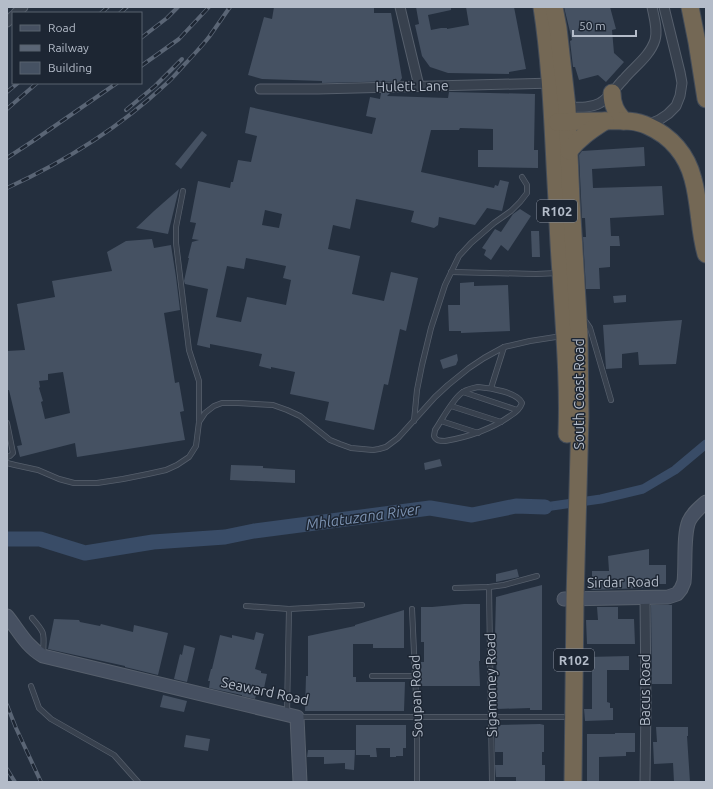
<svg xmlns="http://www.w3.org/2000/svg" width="713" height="789" font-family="Ubuntu,sans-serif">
  <rect width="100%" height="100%" fill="#242f3e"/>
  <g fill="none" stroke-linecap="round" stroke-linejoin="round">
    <!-- canal -->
    <path stroke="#394c67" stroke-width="9" d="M545,507L601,499L643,489L675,470L706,444"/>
    <!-- river -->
    <path stroke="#394c67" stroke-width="15" d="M7,539H40L85,553L153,542L225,537L254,531L430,508L472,515L516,506L545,507"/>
  </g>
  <!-- building -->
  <g fill="#455162" fill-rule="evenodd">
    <path d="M274,7H374V13H391L402,78L400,81L322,83V81L262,79L248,75L264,17L272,19Z"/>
    <path d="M416,7H451V10L428,15L431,30L441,28H447V29L469,25L466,7H514L526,69L509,72V74L448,73L430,67L422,56L415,25L419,24Z"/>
    <path d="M564,7H610L616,29L612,30L614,53L624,62L606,82L598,75L579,80L575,67H573L570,41L572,40Z"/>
    <path d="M449,92L535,94L534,150H538V168L478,167V150H493V129L460,128L459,130H431L421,172L494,188L495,185L498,186L500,180L509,182L502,211L487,208L475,225L439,217L438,225L434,228L411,222L414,211L356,199L350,229L333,225L328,249L360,256L352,294L384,301L391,272L418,278L406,331L400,329L388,385L384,384L374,430L325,420L329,402L290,394L295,372L271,367V369L259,366L262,354L210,344V348L197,345L208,289L185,284L184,281L189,258H188L192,242L199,240L192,239L196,223L190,222L198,181L230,188L231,182H233L238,160L251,162L257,136L245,133L250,107L372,134L376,118L366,116L370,97L380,99L381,93H390L387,96L448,98ZM265,210L282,214L279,228L262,225ZM246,258L286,266L283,278L291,280L286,305L247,297L241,322L216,317L227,266L244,269Z"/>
    <path d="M202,131L207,135L181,169L175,164Z"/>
    <path d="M644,147L645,166L592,169L593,188L662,186L664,215L610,218L611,236H619L620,246H610V267L599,268L600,289H586L583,237H586L585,218H582L579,155L582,151Z"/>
    <path d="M179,189L168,234L136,228L154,211Z"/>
    <path d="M520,209L531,216L508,251L501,245L491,260L484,255L486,250L482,248L495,229L501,232L513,214Z"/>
    <path d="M531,231H539L540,257H532Z"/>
    <path d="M152,239L154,248L171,245L176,277L180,310L164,313L175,383L179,382L184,411L180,412L185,440L77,457L75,443L20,457L17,446L22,445L9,390H7V351L25,350L17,304L55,297L52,281L112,271L107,252L126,241ZM63,372L70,413L45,419L41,402L43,401L39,388L40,387L39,381L48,380V374Z"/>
    <path d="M474,282V286L508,285L510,331L461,333V331H449L448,305H460V283Z"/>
    <path d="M626,295V302L614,303L613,296Z"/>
    <path d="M682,320L676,364L639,365L638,352L622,354V368L606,369L603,325Z"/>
    <path d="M457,354L458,360L456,365L443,369L440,360Z"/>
    <path d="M440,459L442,466L425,470L424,463Z"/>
    <path d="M231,465L263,466V468L295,470V483L230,480Z"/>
    <path d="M649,549V565H666V584H643V588L592,590L589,589L588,578H592V571H609L608,556Z"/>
    <path d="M517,569L519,577L496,582V574Z"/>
    <path d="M542,585V710H530V708L497,709L496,635H495L496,597Z"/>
    <path d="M464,604H480V661H479L480,686H421V662H424V642H421V607H432Z"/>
    <path d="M651,605H672V684H652Z"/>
    <path d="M597,607H618V619H634L635,644H587L586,620H598Z"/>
    <path d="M404,610V648H373V644H353V677H356V682H405L404,711H305L306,676H308V636L355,626V625Z"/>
    <path d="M54,619L79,620L80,622L100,626L101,624L133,632L134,625L168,633L158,675L125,667V666L48,649Z"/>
    <path d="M256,632L264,634L255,669L261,671V673L267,674L263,693L257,691L255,699L242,696V695L209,688L210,681H208L211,669H212L220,635L232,638V635L254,640Z"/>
    <path d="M184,645L195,648L187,682L174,679L180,654L182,655Z"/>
    <path d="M629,656V670H607V702L610,703V708H613V720L585,721L584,709H592V670H587V657Z"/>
    <path d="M163,695L187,701L184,712L160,707Z"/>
    <path d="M540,724L544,725V752H542V765H545V782H516V777H496L495,765H503V752H495V725Z"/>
    <path d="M356,725H406V748H403V756H396V757H390V748H376L377,757H370V755H356Z"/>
    <path d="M656,727H688V736H687L690,782H674L673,763L654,764L653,742H657Z"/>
    <path d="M615,733H635V752H626V756L599,757V782H587V734H615Z"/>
    <path d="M186,735L210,739L208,751L184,747Z"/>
    <path d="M308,750H355L354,770L345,769V763L324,764V757H307Z"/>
  </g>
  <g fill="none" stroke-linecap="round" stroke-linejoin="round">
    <defs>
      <g id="lane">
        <path d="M183,191L176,227V243L189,350L199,381V422"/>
        <path d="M451,272L536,274L558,273"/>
        <path d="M582,320L586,322L590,328L611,400"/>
        <path d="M478,387C490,388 517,392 522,403C520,409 515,413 510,416C490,430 468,437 445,441C440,441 436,441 434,436L435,430C442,420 453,398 463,392C468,389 473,388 478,387Z"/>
        <path d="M491,388L504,347"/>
        <path d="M463,392L517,410"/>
        <path d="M451,406L501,422"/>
        <path d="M414,421L417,390L422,365L431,328L445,285L459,256L471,243L494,223L511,211L520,202L527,193V185L522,177"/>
        <path d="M441,421L478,433"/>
        <path d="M7,423L13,453L10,456L7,457"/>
        <path d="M7,463L15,465L38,470L59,479L74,483H97L123,479L148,474L166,470L177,465L189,457L196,446L199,422L205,413L214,406L222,403H238L273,405L287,410L300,416L330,440L340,444L351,448L373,450L379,449L386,447L398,438L435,397L448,385L469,368L484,358L504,347L530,341L562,336"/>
        <path d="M489,587L492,782"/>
        <path d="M455,588L489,587L504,585L537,576"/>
        <path d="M246,606L289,609"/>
        <path d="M412,609L417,717V782"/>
        <path d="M32,618C46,634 44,633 43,654"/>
        <path d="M372,676H415"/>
        <path d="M31,686L39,708L51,719L114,755L138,782"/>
        <path d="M287,713L289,609L362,605"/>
        <path d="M299,717H563"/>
      </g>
      <g id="street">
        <path d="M400,7L419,86"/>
        <path d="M16,13L23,7"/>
        <path d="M7,22L13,16"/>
        <path d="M260,89H318L553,83"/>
        <path d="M564,107C576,107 589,109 600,103C610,97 616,87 624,79C634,67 650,56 655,40C658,30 654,17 652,7"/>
        <path d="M647,125L659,120L668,114L676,106L680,96L682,83L680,72L664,7"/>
        <path d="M645,598L646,703L645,782"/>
      </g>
      <g id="secondary">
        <path d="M564,599L668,597L677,594L681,589L684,582C686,565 683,535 689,521C693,513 699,508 706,502"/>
        <path d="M7,616C19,631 26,646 43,656L297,717L300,782"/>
      </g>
      <g id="highway">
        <path d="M542,7C552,71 553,136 557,200C558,225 559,249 561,273C564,327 569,380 567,434"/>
        <path d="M554,7L558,28L567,107L571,200L579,334L580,416L575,599L573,782"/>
        <path d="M690,7L697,42L706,99"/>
        <path d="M612,93C612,105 616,112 624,121"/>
        <path d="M557,122C572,121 587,121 603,121C617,121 634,119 648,126C671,136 687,155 693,179C700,204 699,230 706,254"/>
        <path d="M569,151C579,138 591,130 605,121"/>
      </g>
    </defs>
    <!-- lane casing -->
    <use href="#lane" stroke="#565f6c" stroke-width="6"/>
    <!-- street casing -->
    <use href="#street" stroke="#565f6c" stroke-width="11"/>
    <!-- secondary casing -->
    <use href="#secondary" stroke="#565f6c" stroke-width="15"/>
    <!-- highway casing -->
    <use href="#highway" stroke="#434c59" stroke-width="19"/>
    <!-- lane -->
    <use href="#lane" stroke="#38414e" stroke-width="4.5"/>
    <!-- street -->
    <use href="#street" stroke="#38414e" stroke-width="9"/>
    <!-- secondary -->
    <use href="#secondary" stroke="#465061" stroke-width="13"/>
    <!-- highway -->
    <use href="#highway" stroke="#746855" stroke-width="17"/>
    <defs>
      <g id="rail">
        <path d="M101,13L108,7"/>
        <path d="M120,13L127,7"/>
        <path d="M141,38L167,18L178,7"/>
        <path d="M141,66L179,39L209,7"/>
        <path d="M7,92L18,83"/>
        <path d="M7,109L37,83"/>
        <path d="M126,110L155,86L182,59"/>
        <path d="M7,158L33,141L117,83"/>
        <path d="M7,188C64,162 120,127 166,84C174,77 180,69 187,62C194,54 202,46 209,37C216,27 223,17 230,7"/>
        <path d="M7,705L16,728L41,782"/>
        <path d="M7,769L15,782"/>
      </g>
    </defs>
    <!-- rail casing -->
    <use href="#rail" stroke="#5a6575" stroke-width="4"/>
    <!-- rail -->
    <use href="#rail" stroke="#1d2633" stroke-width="2.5" stroke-dasharray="8" stroke-linecap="butt"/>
  </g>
  <g text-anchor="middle" stroke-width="3" stroke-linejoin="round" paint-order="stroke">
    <!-- shield labels -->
    <g fill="#1d2633" stroke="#878f9c" stroke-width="1">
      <rect x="537" y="200" width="40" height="22" rx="3"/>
      <rect x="554" y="649" width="40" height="22" rx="3"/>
    </g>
    <g font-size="13" font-weight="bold" fill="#b4bcc9">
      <text x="557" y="216">R102</text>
      <text x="574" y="665">R102</text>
    </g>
    <!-- street labels -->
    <g font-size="14" fill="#b4bcc9" stroke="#1d2633">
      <text transform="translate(412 86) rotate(-1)" y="5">Hulett Lane</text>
      <text transform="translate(579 394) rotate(-90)" y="5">South Coast Road</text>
      <text transform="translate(623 582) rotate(-1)" y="5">Sirdar Road</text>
      <text transform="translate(491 685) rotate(-91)" y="5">Sigamoney Road</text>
      <text transform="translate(645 690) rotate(-90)" y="5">Bacus Road</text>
      <text transform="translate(265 691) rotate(12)" y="5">Seaward Road</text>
      <text transform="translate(416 696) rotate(-92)" y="5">Soupan Road</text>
    </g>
    <!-- water labels -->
    <g font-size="15" font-style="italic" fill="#7c92b1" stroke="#1d2633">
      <text transform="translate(363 517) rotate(-8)" y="5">Mhlatuzana River</text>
    </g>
  </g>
  <!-- border -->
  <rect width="713" height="789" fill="none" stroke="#b4bcc9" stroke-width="16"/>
  <!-- legend -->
  <rect x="12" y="12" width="130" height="72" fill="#1d2633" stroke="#59626f"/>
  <rect x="20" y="25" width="20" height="6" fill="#465061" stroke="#59626f"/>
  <text x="48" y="32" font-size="12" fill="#b4bcc9">Road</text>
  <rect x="20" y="45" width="20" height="6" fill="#5a6575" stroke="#59626f"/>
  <text x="48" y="52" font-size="12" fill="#b4bcc9">Railway</text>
  <rect x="20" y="62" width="20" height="12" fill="#455162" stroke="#59626f"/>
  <text x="48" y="72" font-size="12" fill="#b4bcc9">Building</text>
  <!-- scale -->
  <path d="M573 30v6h63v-6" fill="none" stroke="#b4bcc9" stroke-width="2"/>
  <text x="579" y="30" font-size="12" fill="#b4bcc9" stroke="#1d2633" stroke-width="3" paint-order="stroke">50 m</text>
</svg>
